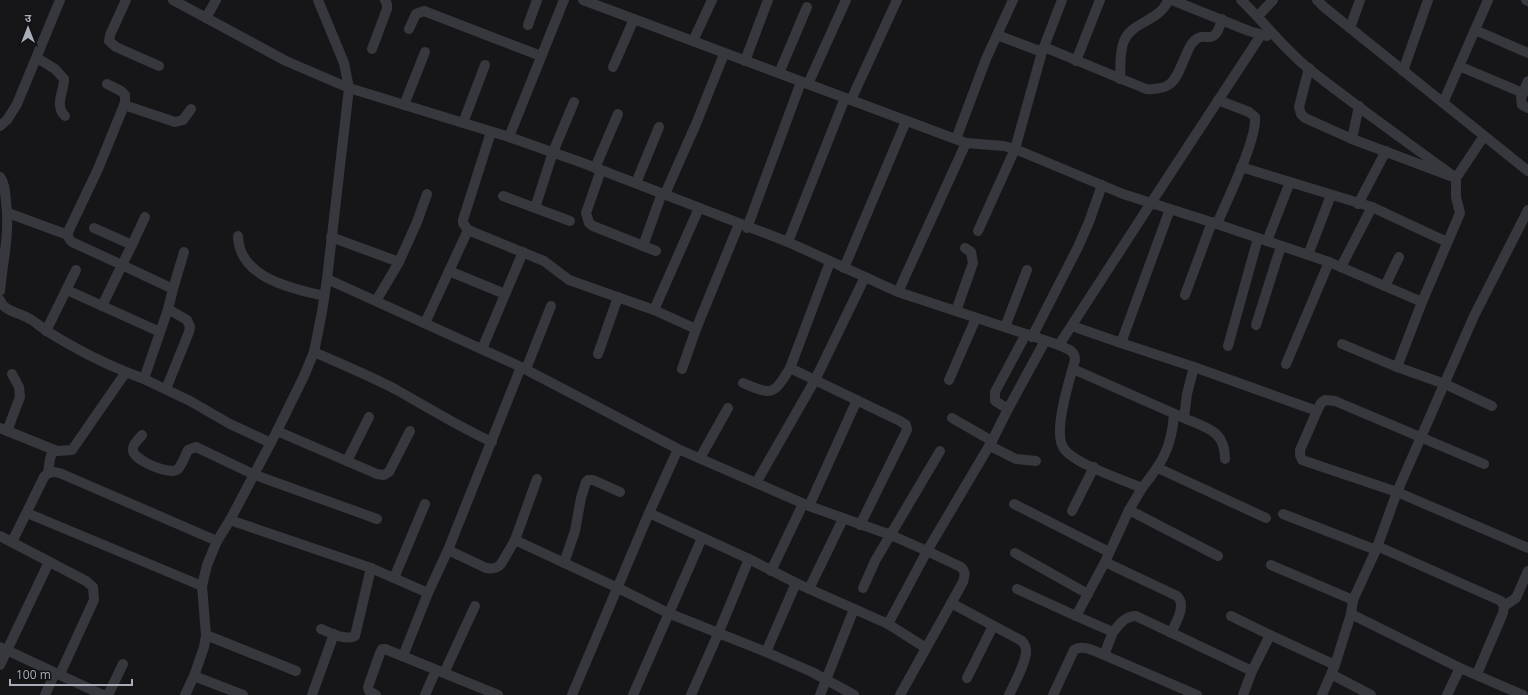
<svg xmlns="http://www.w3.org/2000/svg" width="1528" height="695" font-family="'Open Sans','Noto Sans Devanagari',sans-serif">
  <rect width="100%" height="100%" fill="#161618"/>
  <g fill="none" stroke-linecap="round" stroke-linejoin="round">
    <!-- minor -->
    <g stroke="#37383d" stroke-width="10">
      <path d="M126,0L110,35L109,41L116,47L159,66"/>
      <path d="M173,0L286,61L349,88L509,137L583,163L788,242L898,292L1059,345C1067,349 1075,350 1075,360C1070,379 1053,430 1063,447C1071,463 1124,480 1142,488L1129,510L1105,562L1076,616L1113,632L1104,655L1197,695"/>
      <path d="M583,0L966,143L1004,146L1015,149L1123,194L1217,224L1329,262L1422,302"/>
      <path d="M1172,0L1249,31L1267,36"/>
      <path d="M1241,0C1264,22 1284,49 1309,69C1357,107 1407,142 1456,178V197L1460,213L1422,302L1397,367L1445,384L1492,406"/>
      <path d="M1317,0L1324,7L1528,171"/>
      <path d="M1526,0L1528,1"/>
      <path d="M1258,16L1273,0"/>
      <path d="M206,18L216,0"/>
      <path d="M528,25L537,0"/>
      <path d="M1350,28L1360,0"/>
      <path d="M409,29L416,14L424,11L541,56"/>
      <path d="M1475,30L1528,53"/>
      <path d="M997,35L1042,52"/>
      <path d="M693,41L712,0"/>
      <path d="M1044,47L1146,89C1175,91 1176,77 1186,55C1188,50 1190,45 1194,41C1205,29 1214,50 1222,19"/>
      <path d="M372,49L387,9V4L385,0"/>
      <path d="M37,58L55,69L64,79C64,92 54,105 65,116"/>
      <path d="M745,61L768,0"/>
      <path d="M1076,61L1100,0"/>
      <path d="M1459,66L1523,93"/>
      <path d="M613,67L634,19"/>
      <path d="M1309,68L1299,107L1301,114L1305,118L1352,139L1456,178L1484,136"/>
      <path d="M1403,71L1428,0"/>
      <path d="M779,73L807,7"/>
      <path d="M1120,79C1121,67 1119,52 1124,41C1132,21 1161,21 1168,0"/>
      <path d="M1528,81L1521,98L1522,105L1528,108"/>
      <path d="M808,84L846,0"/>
      <path d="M851,100L897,0"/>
      <path d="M1443,103L1488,0"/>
      <path d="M124,105L175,122L183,120L191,109"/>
      <path d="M404,105L425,52"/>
      <path d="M463,123L485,65"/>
      <path d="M0,126L7,120L17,104L60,0"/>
      <path d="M509,137L564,0"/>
      <path d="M956,139L986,59L1013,0"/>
      <path d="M1352,139L1359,106"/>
      <path d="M1241,167L1290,182L1267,241"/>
      <path d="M595,168L618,114"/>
      <path d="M601,170L586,213L589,223L593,226L656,251"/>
      <path d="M0,177C5,184 5,192 6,201C10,233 3,259 0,291"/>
      <path d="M1290,182L1372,207L1447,242"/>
      <path d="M636,183L659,127"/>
      <path d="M665,194L696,124L724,54"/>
      <path d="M503,196L570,221"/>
      <path d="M1358,204L1386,151"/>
      <path d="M535,208L553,152L574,102"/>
      <path d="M1170,209L1121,343L1194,367L1317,411L1321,403L1325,400L1335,401L1484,464"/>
      <path d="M8,213L68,235"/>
      <path d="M1217,224C1227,200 1257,140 1255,117L1249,112L1218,100"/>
      <path d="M94,228L132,245L122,265L173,289L168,309L187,320L190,327L189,332L166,389"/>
      <path d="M747,228L801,82"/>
      <path d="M468,230L463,223V220L491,132"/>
      <path d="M978,231L1015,149L1042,52L1062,0"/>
      <path d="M238,236C239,278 291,288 324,296"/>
      <path d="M331,237L399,262L376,301"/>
      <path d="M788,242L845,98"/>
      <path d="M132,245L145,217"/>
      <path d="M643,246L662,193"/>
      <path d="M1308,255L1331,195"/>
      <path d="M399,262L417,222L427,194"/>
      <path d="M830,262L790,368L900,421L906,425L907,430L860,525"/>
      <path d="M1341,267L1372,207"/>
      <path d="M844,268L906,121"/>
      <path d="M449,271L505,294"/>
      <path d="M327,279L521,367"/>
      <path d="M1385,286L1399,257"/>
      <path d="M173,289L184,252"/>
      <path d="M67,290L160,332"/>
      <path d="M898,292L966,143"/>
      <path d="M1185,295L1212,222"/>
      <path d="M0,300C3,311 21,313 30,319C37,323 43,329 50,333C74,348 99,361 126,372"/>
      <path d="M102,306L122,265L72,242C68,238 67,236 69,230L98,169L125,103V95L121,91L107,84"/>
      <path d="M654,310L699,208"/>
      <path d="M956,311L973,263L971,252L965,248"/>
      <path d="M425,323L468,230L544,261L569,280L654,310L696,329L739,224"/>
      <path d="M1256,325L1281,246"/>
      <path d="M1072,326L1121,343"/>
      <path d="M1005,327L1027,270"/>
      <path d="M46,331L76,270"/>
      <path d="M1032,337L1078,247L1089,222L1102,185"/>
      <path d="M1342,344L1397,367"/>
      <path d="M1059,345L1151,203L1261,35"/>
      <path d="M1228,346L1258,238"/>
      <path d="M482,349L523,252"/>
      <path d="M314,352C341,364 368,375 395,389C427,407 459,427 492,442"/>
      <path d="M598,354L618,297"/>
      <path d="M1286,364L1329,262"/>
      <path d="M526,369L551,306"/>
      <path d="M682,369L696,329"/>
      <path d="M1073,369L1184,418L1187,394L1194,367"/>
      <path d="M144,379L168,309"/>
      <path d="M949,380L976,318"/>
      <path d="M743,383C772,395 773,396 790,368"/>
      <path d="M1008,409L995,401V392L1026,334"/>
      <path d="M1317,411L1300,450V455L1302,460L1397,492L1528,548"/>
      <path d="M952,418L992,441"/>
      <path d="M1184,418C1206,428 1225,430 1225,459"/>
      <path d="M0,428L57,451L72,450L126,372L144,379L190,401L230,424L271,443"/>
      <path d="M7,431L20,397L19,387L12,374"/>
      <path d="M277,431L377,474L384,475L389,472L410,431"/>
      <path d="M142,435C139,439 132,445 133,450C133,460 170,476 178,469C182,465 185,456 188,450L196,447L255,475L377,519"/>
      <path d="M990,446L1016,459L1036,461"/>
      <path d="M700,458L728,408"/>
      <path d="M347,461L369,417"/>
      <path d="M1158,468L1266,518"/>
      <path d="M48,473L50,459L53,450"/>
      <path d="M756,483L815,380L865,277"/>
      <path d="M1142,488C1162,463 1172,447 1174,414"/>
      <path d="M1014,504L1109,552"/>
      <path d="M809,506L857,400"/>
      <path d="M1129,510L1218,556"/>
      <path d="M1072,511L1094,467"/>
      <path d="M27,513L202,586"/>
      <path d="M649,513L749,559L796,583L888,624L926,648"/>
      <path d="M1283,514L1376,550"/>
      <path d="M230,520L371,568L428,593"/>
      <path d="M0,536L86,581L93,587L94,600L60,674"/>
      <path d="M515,540L537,479"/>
      <path d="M12,542L44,477C49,470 55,472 62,474L217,541"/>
      <path d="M1377,546L1501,601L1504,606L1503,613L1477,674"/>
      <path d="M448,550L486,568C492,569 497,569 501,564L515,540L618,588L668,613L766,652L812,672L854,695"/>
      <path d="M1015,553L1088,594"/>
      <path d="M1105,562L1177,596C1187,605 1176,622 1171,633"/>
      <path d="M564,563L575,531L581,498L586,482L588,480H593L620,492"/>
      <path d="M1271,565L1353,600"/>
      <path d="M771,571L803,504"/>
      <path d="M394,578L425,504"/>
      <path d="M863,588L875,561L940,451"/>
      <path d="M809,589L843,519"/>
      <path d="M1017,589L1076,616"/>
      <path d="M951,603L1022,641C1024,644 1026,646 1026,650C1027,661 1014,684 1009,695"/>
      <path d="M1504,606L1516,598L1528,571"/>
      <path d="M1351,614L1460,668L1523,695"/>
      <path d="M1231,616L1270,635"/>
      <path d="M888,624L927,551L961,567C966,572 965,575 963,582L900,695"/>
      <path d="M321,629C331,633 345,641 355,636L371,568"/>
      <path d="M1113,632C1120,624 1125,616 1136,616L1252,671"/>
      <path d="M206,635L296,671"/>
      <path d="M0,647L103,695"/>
      <path d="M766,652L796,583"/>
      <path d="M403,656L428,593L448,550L521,367L678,449L809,506L891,535L927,551L992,441L1008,409L1045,341"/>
      <path d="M0,665L49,562"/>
      <path d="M444,673L475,606"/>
      <path d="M1331,674L1371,695"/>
      <path d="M194,676L243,695"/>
      <path d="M967,678L993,626"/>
      <path d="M45,695L55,673"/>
      <path d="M108,695L123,664"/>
      <path d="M185,695L194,676L204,647L206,635L202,586L207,565L217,541L230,520L277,431L304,376L314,352L322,312L327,279L349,88L344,63L318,0"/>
      <path d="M312,695L334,634"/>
      <path d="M376,695L369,691L368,687L380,653L382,649H385L498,695"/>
      <path d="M425,695L436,670"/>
      <path d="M572,695L649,513L678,449"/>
      <path d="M633,695L702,538"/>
      <path d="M691,695L718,634L749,559"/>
      <path d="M820,695L854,609"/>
      <path d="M1053,695L1074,650C1083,644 1095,651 1104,655"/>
      <path d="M1243,695L1252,671L1270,635L1335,665"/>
      <path d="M1322,695L1335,665L1351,614L1353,600L1376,550L1397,492L1474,316L1528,210"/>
      <path d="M1447,695L1460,668"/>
    </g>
  </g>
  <!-- north arrow -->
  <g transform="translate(28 28)" stroke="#111113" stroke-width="3" paint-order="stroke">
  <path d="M0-3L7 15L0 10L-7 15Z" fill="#a8adb8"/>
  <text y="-6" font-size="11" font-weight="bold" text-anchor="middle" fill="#a8adb8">उ</text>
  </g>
  <!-- scale -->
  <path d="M10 679v6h122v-6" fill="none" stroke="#a8adb8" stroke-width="2"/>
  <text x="16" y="679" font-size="12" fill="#a8adb8" stroke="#111113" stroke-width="3" paint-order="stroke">100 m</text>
</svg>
